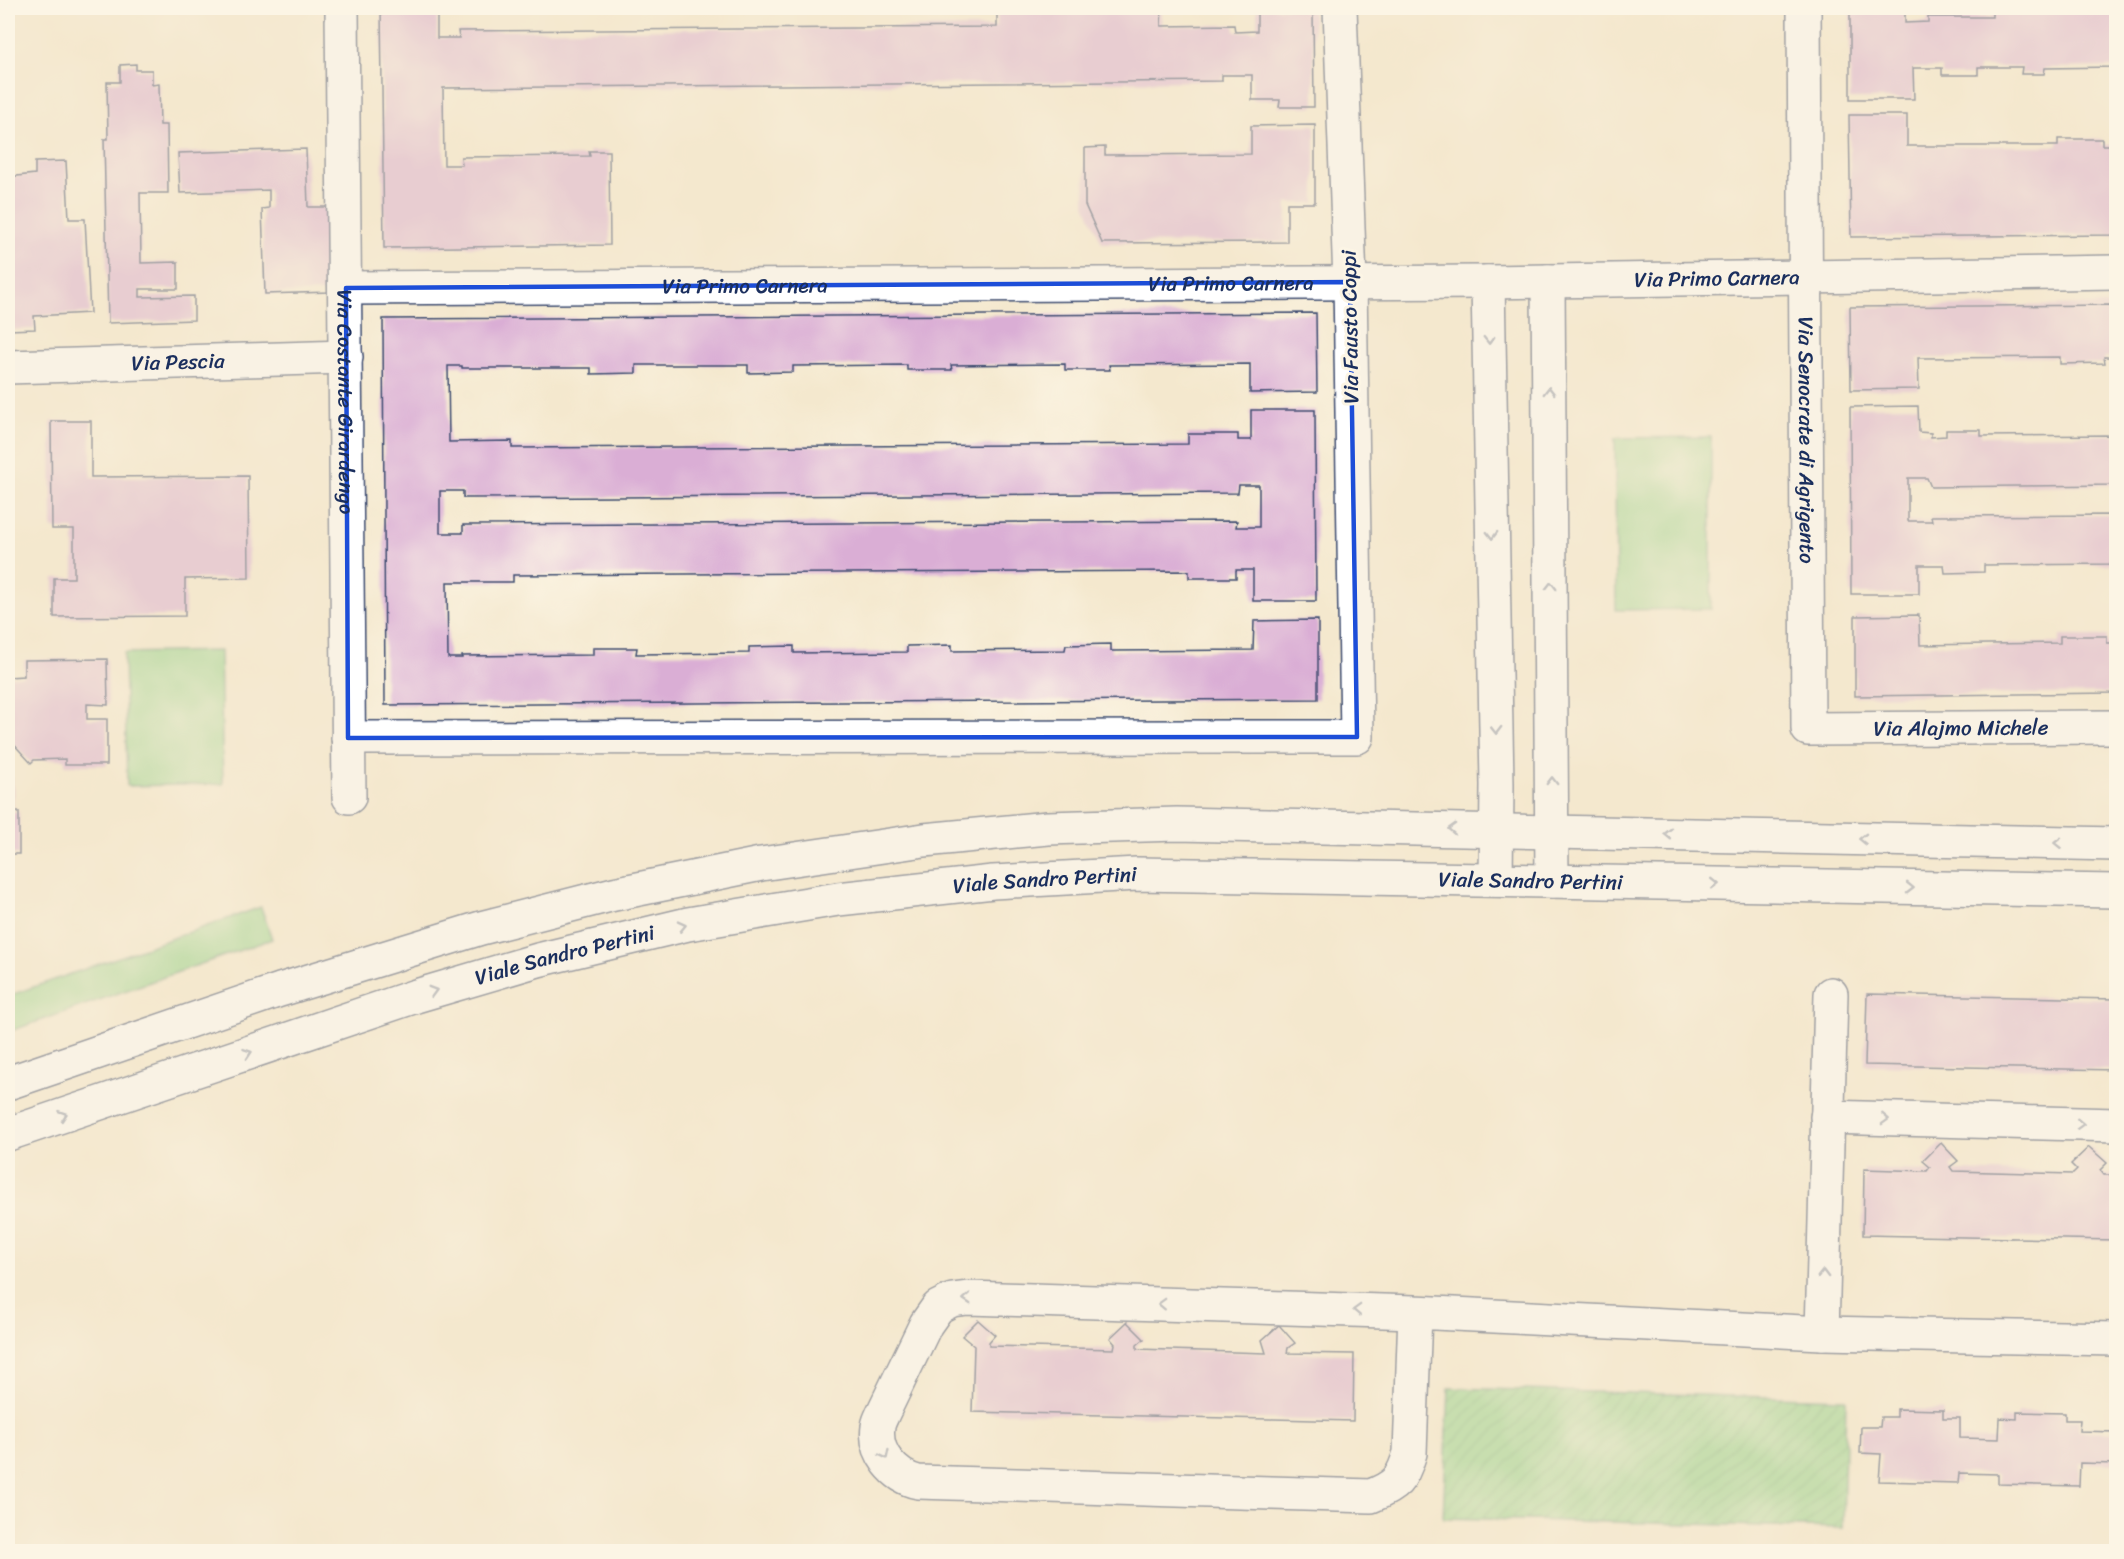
<svg xmlns="http://www.w3.org/2000/svg" width="2124" height="1559" font-family="Sriracha,sans-serif">
  <defs>
    <pattern id="garden-furrows" width="10" height="10" patternUnits="userSpaceOnUse" patternTransform="scale(1.5)"><rect width="10" height="10" fill="#92d38a"/><path d="M-1 1l2-2M0 10L10 0M9 11l2-2" fill="none" stroke="#7db57a"/></pattern>
  </defs>
  <rect width="100%" height="100%" fill="#fcf5e5"/>
  <filter id="ink" filterUnits="userSpaceOnUse"><feTurbulence type="fractalNoise" baseFrequency=".0167" numOctaves="2"/><feDisplacementMap in="SourceGraphic" scale="12" xChannelSelector="R" yChannelSelector="G"/><feConvolveMatrix kernelMatrix="1 2 1 2 8 2 1 2 1" color-interpolation-filters="sRGB"/></filter>
  <filter id="wash" filterUnits="userSpaceOnUse"><feTurbulence type="fractalNoise" baseFrequency=".008" numOctaves="4" result="noise"/><feDisplacementMap in="SourceGraphic" scale="24" xChannelSelector="R" yChannelSelector="G"/><feGaussianBlur stdDeviation="1.35" result="paint"/><feColorMatrix in="noise" values="0 0 0 0 0 0 0 0 0 0 0 0 0 0 0 0 0 1.4 0 .05"/><feComposite in="paint" operator="in"/></filter>
  <g filter="url(#wash)">
    <rect width="100%" height="100%" fill="#f4e8ce"/>
    <!-- park -->
    <g fill="#92d38a" stroke="#568174" stroke-width="1.5">
      <path d="M1711,437V609L1616,610L1615,438Z"/>
      <path d="M220,651L223,784L127,786L124,653Z"/>
      <path d="M261,907L272,939L8,1032V996Z"/>
    </g>
    <!-- garden -->
    <path fill="url(#garden-furrows)" stroke="#568174" stroke-width="1.5" d="M1449,1388L1846,1399L1843,1528L1443,1518Z"/>
    <g id="blocks">
      <!-- building -->
      <g fill="#daaed5" fill-rule="evenodd">
        <path d="M381,8H437V38H459L458,31L997,27V8H1162L1161,26L1234,25L1235,32L1257,31V8H1313L1314,107H1279L1280,100H1252V75H1222V81L443,88L444,165H462L461,157L590,156L589,151H609L610,245L384,248Z"/>
        <path d="M1850,8H1905V23L1928,22V17H1992V8H2116V67L2045,68L2044,74H2021L2022,67H1978V75H1942V68H1913L1914,99H1850Z"/>
        <path d="M136,64V70H152V85L159,84L160,125H167L168,193H140L141,263L178,262V289H140V297L194,296V320L108,323L104,139H108L107,82H120V65Z"/>
        <path d="M1849,115H1907V146H2058V139H2102V145H2116V235L1851,237Z"/>
        <path d="M1315,125V203H1287V242L1102,243L1085,205V148L1105,147V155L1251,154V126Z"/>
        <path d="M306,149L308,207H327L330,292L265,294L262,209L269,208V190L180,193L178,153Z"/>
        <path d="M66,161L69,219H85L90,313L34,316L35,329L8,330V177L35,174V162Z"/>
        <path d="M2116,305V357H2104L2105,363L2060,364V357L1918,358L1919,389L1851,390L1850,307Z"/>
        <path d="M1316,313L1317,392L1250,393V364L1109,365L1110,370H1065V364L951,365L952,370H907V365L793,366V372L748,373V365H636V373L591,374V368H462V366H448L449,442L512,441V448L1188,444V434H1238V440H1251V410H1315L1316,601H1253V570H1236V578H1189V571L513,575V582H447L448,658H462V656L593,655V648H637L636,654L749,653V647L794,646V653L907,652V646L952,645V651L1065,650L1066,645L1111,644V651L1253,650L1254,621L1318,620V699L385,705L383,319ZM1239,485H1259V527H1236L1237,521L463,525V533H440V491H463V498L1238,493Z"/>
        <path d="M1918,406L1919,432L1931,433V437L1946,436V430H1981V436L2116,435V485L1931,487L1927,478H1908V521H1932L1931,516L2116,515V564L1984,565V572L1945,573L1944,565H1919V594H1851L1850,407Z"/>
        <path d="M51,421H91V477L248,476L249,578L185,579V616L54,617V578H74V529H52Z"/>
        <path d="M1919,615L1920,645L2060,643V636H2107V643H2116V693L1855,696V616Z"/>
        <path d="M107,659L108,705L87,704V719H107V765H65V759L34,760L31,763L8,738V677L24,676V660Z"/>
        <path d="M8,772L13,778V812H19V854H8Z"/>
        <path d="M1867,994L2116,999V1070L1865,1065Z"/>
        <path d="M1941,1143L1958,1161L1950,1167L1953,1171L2073,1174L2077,1170L2071,1164L2089,1147L2107,1163L2100,1170L2104,1175H2116V1240L1863,1235L1864,1169L1927,1171L1930,1167L1923,1161Z"/>
        <path d="M978,1320L995,1335L989,1342V1346L1114,1349L1115,1344L1110,1338L1127,1322L1144,1339L1137,1345V1349L1266,1353L1262,1340L1279,1325L1295,1343L1288,1348L1287,1353L1354,1354L1353,1421L972,1412L974,1346L962,1336Z"/>
        <path d="M1897,1409L1943,1410V1418H1960V1438L1999,1439L2000,1418L2017,1419V1412L2065,1413V1420H2080L2079,1431L2116,1432V1464L2080,1463L2079,1486L1998,1484V1474L1959,1473L1958,1483L1879,1481L1881,1454L1860,1453L1861,1427H1880L1881,1417H1897Z"/>
      </g>
    </g>
  </g>
  <g filter="url(#ink)">
    <use href="#blocks" fill-opacity="0" stroke="#3c4b6f" stroke-width="1.5"/>
    <g fill="none" stroke-linecap="round" stroke-linejoin="round">
      <defs>
        <g id="minor">
          <path id="s1" d="M342,8L349,797"/>
          <path id="s2" d="M1804,8L1808,729L2116,727"/>
          <path d="M1548,281L1552,881"/>
          <path d="M1488,282L1497,785L1496,880"/>
          <path id="s3" d="M346,288L1488,282L2116,272"/>
          <path id="s4" d="M8,367L346,357"/>
          <path d="M348,738L1357,737L1350,282L1340,8"/>
          <path d="M8,1083L280,990L481,928L614,894L761,864L924,840L1048,828L1177,824L2116,844"/>
          <path d="M1827,1117L2116,1125"/>
          <path id="s5" d="M8,1134L416,996L538,960L688,924L838,899L993,882L1137,874L2116,891"/>
          <path d="M1415,1312L1410,1453C1402,1480 1396,1486 1371,1496L918,1482C895,1477 874,1453 878,1427C878,1423 881,1418 883,1413L926,1324L938,1307L952,1300L968,1298L1415,1312L1822,1333L2116,1339"/>
          <path d="M1822,1333L1831,994"/>
        </g>
      </defs>
      <!-- minor casing -->
      <use href="#minor" stroke="#3c4b6f" stroke-width="36"/>
      <!-- minor -->
      <use href="#minor" stroke="#fff" stroke-width="33"/>
    </g>
    <!-- one-way arrows -->
    <defs><path id="oneway-chevron" d="M-2-3.5L2.5 0L-2 3.5" fill="none" stroke-width="1.6" stroke-linecap="round" stroke-linejoin="round" transform="scale(1.5)"/></defs>
    <g stroke="#8d97ae">
      <use href="#oneway-chevron" transform="translate(1489 340) rotate(89)"/>
      <use href="#oneway-chevron" transform="translate(1549 391) rotate(-90)"/>
      <use href="#oneway-chevron" transform="translate(1492 535) rotate(89)"/>
      <use href="#oneway-chevron" transform="translate(1551 586) rotate(-90)"/>
      <use href="#oneway-chevron" transform="translate(1496 730) rotate(89)"/>
      <use href="#oneway-chevron" transform="translate(1552 781) rotate(-90)"/>
      <use href="#oneway-chevron" transform="translate(1452 829) rotate(-178)"/>
      <use href="#oneway-chevron" transform="translate(1668 834) rotate(-179)"/>
      <use href="#oneway-chevron" transform="translate(1863 839) rotate(-179)"/>
      <use href="#oneway-chevron" transform="translate(2058 843) rotate(-179)"/>
      <use href="#oneway-chevron" transform="translate(1715 884) rotate(1)"/>
      <use href="#oneway-chevron" transform="translate(1910 888) rotate(1)"/>
      <use href="#oneway-chevron" transform="translate(682 926) rotate(-13)"/>
      <use href="#oneway-chevron" transform="translate(433 991) rotate(-16)"/>
      <use href="#oneway-chevron" transform="translate(248 1053) rotate(-19)"/>
      <use href="#oneway-chevron" transform="translate(63 1115) rotate(-19)"/>
      <use href="#oneway-chevron" transform="translate(1885 1119) rotate(2)"/>
      <use href="#oneway-chevron" transform="translate(2080 1124) rotate(2)"/>
      <use href="#oneway-chevron" transform="translate(1823 1274) rotate(-89)"/>
      <use href="#oneway-chevron" transform="translate(967 1299) rotate(177)"/>
      <use href="#oneway-chevron" transform="translate(1162 1304) rotate(-178)"/>
      <use href="#oneway-chevron" transform="translate(1357 1310) rotate(-178)"/>
      <use href="#oneway-chevron" transform="translate(885 1455) rotate(64)"/>
    </g>
  </g>
  <!-- marked area -->
  <path d="M0 0H2124V1559H0ZM1350,282L1357,737L348,738L346,288Z" fill="#f4e8ce" fill-opacity=".55" fill-rule="evenodd"/>
  <path fill="none" stroke="#1d4ed8" stroke-width="4.5" stroke-linejoin="round" d="M1350,282L1357,737L348,738L346,288Z"/>
  <g text-anchor="middle" stroke-width="6" stroke-linejoin="round" paint-order="stroke">
    <!-- street labels -->
    <g font-size="21" fill="#1b2f5e" stroke="#fcf5e5">
      <text dy="7" stroke="none"><textPath href="#s3" startOffset="1371">Via Primo Carnera</textPath></text>
      <text dy="7" stroke="none"><textPath href="#s3" startOffset="885">Via Primo Carnera</textPath></text>
      <text dy="7" stroke="none"><textPath href="#s3" startOffset="399">Via Primo Carnera</textPath></text>
      <text transform="translate(1350 327) rotate(-91)" y="7">Via Fausto Coppi</text>
      <text dy="7" stroke="none"><textPath href="#s4" startOffset="170">Via Pescia</textPath></text>
      <text dy="7" stroke="none"><textPath href="#s1" startOffset="394">Via Costante Girardengo</textPath></text>
      <text dy="7" stroke="none"><textPath href="#s2" startOffset="432">Via Senocrate di Agrigento</textPath></text>
      <text dy="7" stroke="none"><textPath href="#s2" startOffset="874">Via Alajmo Michele</textPath></text>
      <text dy="7" stroke="none"><textPath href="#s5" startOffset="1072">Viale Sandro Pertini</textPath></text>
      <text dy="7" stroke="none"><textPath href="#s5" startOffset="1558">Viale Sandro Pertini</textPath></text>
      <text dy="7" stroke="none"><textPath href="#s5" startOffset="585">Viale Sandro Pertini</textPath></text>
    </g>
  </g>
  <!-- margin -->
  <rect width="2124" height="1559" fill="none" stroke="#fcf5e5" stroke-width="30"/>
</svg>
